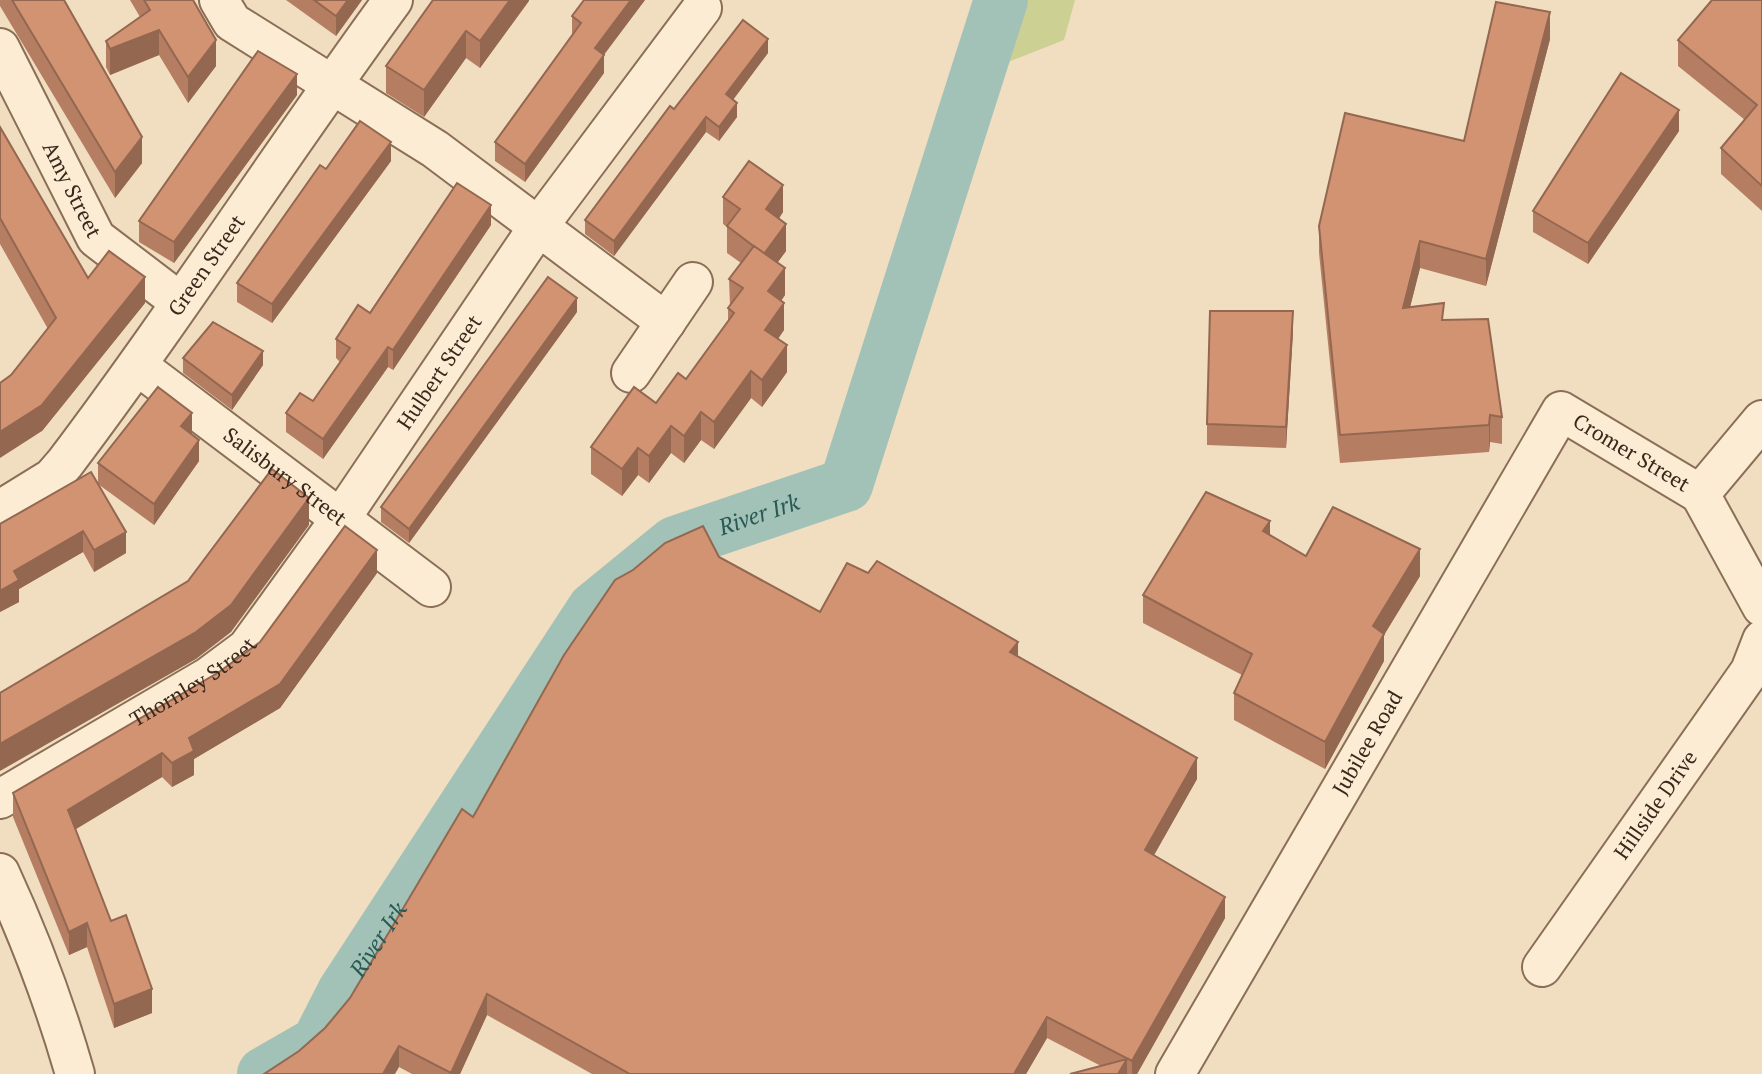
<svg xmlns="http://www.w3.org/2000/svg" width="1762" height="1074" font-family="'PT Serif',serif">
  <rect width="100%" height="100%" fill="#f1dec0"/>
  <!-- green -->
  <path fill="#cdd093" d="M1017,0H1075L1064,40L998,66Z"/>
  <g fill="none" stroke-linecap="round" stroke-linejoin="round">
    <!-- river -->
    <path stroke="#a3c2b7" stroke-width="54" id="s1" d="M264,1074L318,1043L344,992L594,609L675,543L846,485L1001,0"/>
    <defs>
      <g id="minor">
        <path d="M219,0L232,22L435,149L666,322"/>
        <path id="s2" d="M0,48L96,238L180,302"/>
        <path id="s3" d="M138,366L431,587"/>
        <path d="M631,373L693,282"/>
        <path d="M1700,494L1762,607"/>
        <path d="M1700,494L1762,420"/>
        <path id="s4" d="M0,510L52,478L65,463C179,312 281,153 393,0"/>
        <path id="s5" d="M0,799L208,677L247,648L341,518L538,227L702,8"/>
        <path d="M0,873C30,938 55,1004 75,1074"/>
        <path id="s6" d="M1542,967L1750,671L1762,640"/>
        <path id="s7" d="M1175,1074L1561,411L1700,494"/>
      </g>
    </defs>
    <!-- minor casing -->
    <use href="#minor" stroke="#8b6e56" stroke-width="42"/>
    <!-- minor -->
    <use href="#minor" stroke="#fbecd3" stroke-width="38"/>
  </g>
  <!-- wall -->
  <g fill="#b57e63">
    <path d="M0,0H64L142,163L115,198L0,6Z"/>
    <path d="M130,0H193L216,66L188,103L159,55L110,75L106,67V41L140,17Z"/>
    <path d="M286,0H362L336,36Z"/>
    <path d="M529,0L480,68L466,58L424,117L386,93V66Z"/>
    <path d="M645,0L604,55V73L525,182L495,161V142L572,35V16Z"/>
    <path d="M1762,0V211L1721,174V148L1745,120L1678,66V40Z"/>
    <path d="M1550,39L1486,286L1420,268L1410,307L1444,320L1502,417V444L1490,442L1489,452L1340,463L1319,253V226L1464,141Z"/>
    <path d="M768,53L733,100L737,117L719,141L706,132L614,256L585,234V220L674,109Z"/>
    <path d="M297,95L174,263L139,242V221Z"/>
    <path d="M0,127L88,278L145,303L42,431L11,375L48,329L0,244Z"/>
    <path d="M1679,131L1588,264L1533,232V211Z"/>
    <path d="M391,161L272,323L237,302V283L326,169Z"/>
    <path d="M723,197L783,212L779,219L786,251L777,263L785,295L781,301L784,330L778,339L787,372L762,407L751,398L714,449L701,440L684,463L671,453L649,483L638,475L622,496L591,474V447L656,403L686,379L728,321V308L730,306L729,279L741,263L727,253V227L723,224Z"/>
    <path d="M491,225L393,370L388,367L323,459L286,432V413L313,401L340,362L336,358V339Z"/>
    <path d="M577,312L409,543L381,522V507Z"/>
    <path d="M1293,332L1286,448L1207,445V424Z"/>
    <path d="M183,358L263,365L232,410L183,373Z"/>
    <path d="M192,434L199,461L154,525L98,484V463Z"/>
    <path d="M91,472L126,553L94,572L83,552L19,589V602L0,612Z"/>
    <path d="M1270,535L1306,556L1420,576L1384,635V661L1325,769L1234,720V693L1242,675L1143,623V595Z"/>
    <path d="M719,557L820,612L1018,657L1197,779L1154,855L1225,918L1137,1074H1070L1101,1066L1047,1038L1026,1074H592L487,1015L460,1074H412L399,1067L299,1051L325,1028L350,998L473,817Z"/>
    <path d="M377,573L280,708L194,759V775L172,787L162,777L75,829L111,921L152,1013L114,1028L87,947L69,955L13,817V793L219,672Z"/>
  </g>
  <!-- shaded-wall -->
  <g fill="#936750">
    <path d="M348,0H362L336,36V16Z"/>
    <path d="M510,0H529V1L480,68V41Z"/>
    <path d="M631,0H645L595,66V48Z"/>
    <path d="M1550,12V39L1486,286V259Z"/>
    <path d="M159,30V55L110,75V49Z"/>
    <path d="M466,31V58L424,117V90Z"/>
    <path d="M768,39V53L726,109V94Z"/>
    <path d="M216,40V66L188,103V77Z"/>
    <path d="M604,55V73L525,182V164Z"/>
    <path d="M297,74V95L174,263V242Z"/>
    <path d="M737,103V117L719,141V127Z"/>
    <path d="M1679,110V131L1588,264V243Z"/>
    <path d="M706,117V132L614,256V241Z"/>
    <path d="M142,137V163L115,198V172Z"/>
    <path d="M391,142V161L272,323V304Z"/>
    <path d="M783,185V212L766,236V209Z"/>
    <path d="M491,205V225L393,370V350Z"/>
    <path d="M786,224V251L764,281V254Z"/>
    <path d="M1420,241V268L1403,335V308Z"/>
    <path d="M785,268V295L768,319V291Z"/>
    <path d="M145,277V303L42,431L0,458V432Z"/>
    <path d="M577,298V312L409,543V529Z"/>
    <path d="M784,303V330L765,357V330Z"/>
    <path d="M1293,311V332L1286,448V427Z"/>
    <path d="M787,345V372L762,407V380Z"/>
    <path d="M388,347V367L323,459V439Z"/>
    <path d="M263,351V365L232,410V395Z"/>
    <path d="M751,371V398L714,449V422Z"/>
    <path d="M701,412V440L684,463V436Z"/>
    <path d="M192,413V434L181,426Z"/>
    <path d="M1490,415V442L1489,452V425Z"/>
    <path d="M671,426V453L649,483V456Z"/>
    <path d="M199,440V461L154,525V504Z"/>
    <path d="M638,448V475L622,496V469Z"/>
    <path d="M309,498V525L231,632L196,659L0,771V744Z"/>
    <path d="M1270,521V548L1263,531Z"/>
    <path d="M83,531V552L19,589V602L0,612V591L14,571Z"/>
    <path d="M126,532V553L94,572V550Z"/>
    <path d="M1420,549V576L1384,635V661L1325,769V742L1373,626Z"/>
    <path d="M377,550V573L280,708L194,759V775L172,787V763L189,738Z"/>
    <path d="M1018,642V663L1010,652Z"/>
    <path d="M162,753V777L68,834V810Z"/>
    <path d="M1197,758V779L1145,871V850Z"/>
    <path d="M1225,897V918L1137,1074H1132V1061Z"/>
    <path d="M87,923V947L69,955V932Z"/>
    <path d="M152,989V1013L114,1028V1004Z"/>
    <path d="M487,994V1015L460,1074H451Z"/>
    <path d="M1047,1017V1038L1026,1074H1014Z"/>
    <path d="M399,1046V1067L395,1074H383Z"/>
    <path d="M1127,1059V1074H1118Z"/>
  </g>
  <!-- building -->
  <g fill="#d29373" stroke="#936750" stroke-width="2">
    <path d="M12,0H64L142,137L115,172Z"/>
    <path d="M144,0H193L216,40L188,77L159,30L110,49L106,41L150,10Z"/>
    <path d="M314,0H348L336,16Z"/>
    <path d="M433,0H510L480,41L466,31L424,90L386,66Z"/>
    <path d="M584,0H631L595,48L604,55L525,164L495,142L581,23L572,16Z"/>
    <path d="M1712,0H1762V186L1721,148L1757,105L1678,40Z"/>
    <path d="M1496,2L1550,12L1486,259L1420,241L1403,308L1444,303L1442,320L1488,319L1502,417L1490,415L1489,425L1340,435L1319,226L1345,113L1464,141Z"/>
    <path d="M743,20L768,39L726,94L737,103L719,127L706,117L614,241L585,220L670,106L674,109Z"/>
    <path d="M258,51L297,74L174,242L139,221Z"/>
    <path d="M1621,73L1679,110L1588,243L1533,211Z"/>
    <path d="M360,121L391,142L272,304L237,283L320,165L326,169Z"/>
    <path d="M0,127L88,278L109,251L145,277L42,405L0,432V383L11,375L56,318L0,218Z"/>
    <path d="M749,161L783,185L766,209L786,224L764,254L727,226L740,209L723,197Z"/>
    <path d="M457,183L491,205L393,350L388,347L323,439L286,413L300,393L313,401L350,348L336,339L358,305L370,313Z"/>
    <path d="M754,246L785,268L768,291L784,303L765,330L787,345L762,380L751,371L714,422L701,412L684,436L671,426L649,456L638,448L622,469L591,447L634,387L656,403L678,373L686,379L734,313L728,308L743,288L729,279Z"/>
    <path d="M548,277L577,298L409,529L381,507Z"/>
    <path d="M1210,311H1293L1286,427L1207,424Z"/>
    <path d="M213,322L263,351L232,395L183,358Z"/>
    <path d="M158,387L192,413L181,426L199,440L154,504L98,463Z"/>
    <path d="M272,469L309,498L231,605L196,632L0,744V693L188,581Z"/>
    <path d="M91,472L126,532L94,550L83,531L14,571L19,580L0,591V524Z"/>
    <path d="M1206,492L1270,521L1263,531L1306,556L1333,507L1420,549L1373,626L1384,634L1325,742L1234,693L1252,654L1143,595Z"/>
    <path d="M345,526L377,550L280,684L189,738L194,751L172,763L162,753L68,810L111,921L126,915L152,989L114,1004L87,923L69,932L13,793L219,672L260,642Z"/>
    <path d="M703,526L719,557L820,612L847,563L868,573L877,561L1018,642L1010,652L1197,758L1145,850L1225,897L1132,1061L1047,1017L1014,1074H630L487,994L451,1073L399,1046L383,1074H264L299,1051L325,1028L350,998L462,809L473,817L564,655L615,580L633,570L665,543Z"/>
    <path d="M1127,1059L1118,1074H1070Z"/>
  </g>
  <g text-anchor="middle" stroke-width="5" stroke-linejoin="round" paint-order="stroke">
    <!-- street labels -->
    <g font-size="21" fill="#39281c" stroke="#f8e9d0">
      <text dy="7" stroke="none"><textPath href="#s2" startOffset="159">Amy Street</textPath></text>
      <text dy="7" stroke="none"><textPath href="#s4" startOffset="324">Green Street</textPath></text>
      <text dy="7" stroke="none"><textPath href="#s5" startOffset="626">Hulbert Street</textPath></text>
      <text dy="7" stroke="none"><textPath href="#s7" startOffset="849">Cromer Street</textPath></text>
      <text dy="7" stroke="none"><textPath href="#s3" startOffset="184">Salisbury Street</textPath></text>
      <text dy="7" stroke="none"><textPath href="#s5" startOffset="226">Thornley Street</textPath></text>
      <text dy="7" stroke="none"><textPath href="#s7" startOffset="383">Jubilee Road</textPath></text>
      <text dy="7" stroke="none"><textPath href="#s6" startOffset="198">Hillside Drive</textPath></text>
    </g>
    <!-- water labels -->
    <g font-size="23" font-style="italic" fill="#2a5a54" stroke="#f8e9d0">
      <text dy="8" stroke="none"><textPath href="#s1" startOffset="770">River Irk</textPath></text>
      <text dy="8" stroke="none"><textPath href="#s1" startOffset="182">River Irk</textPath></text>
    </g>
  </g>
</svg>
